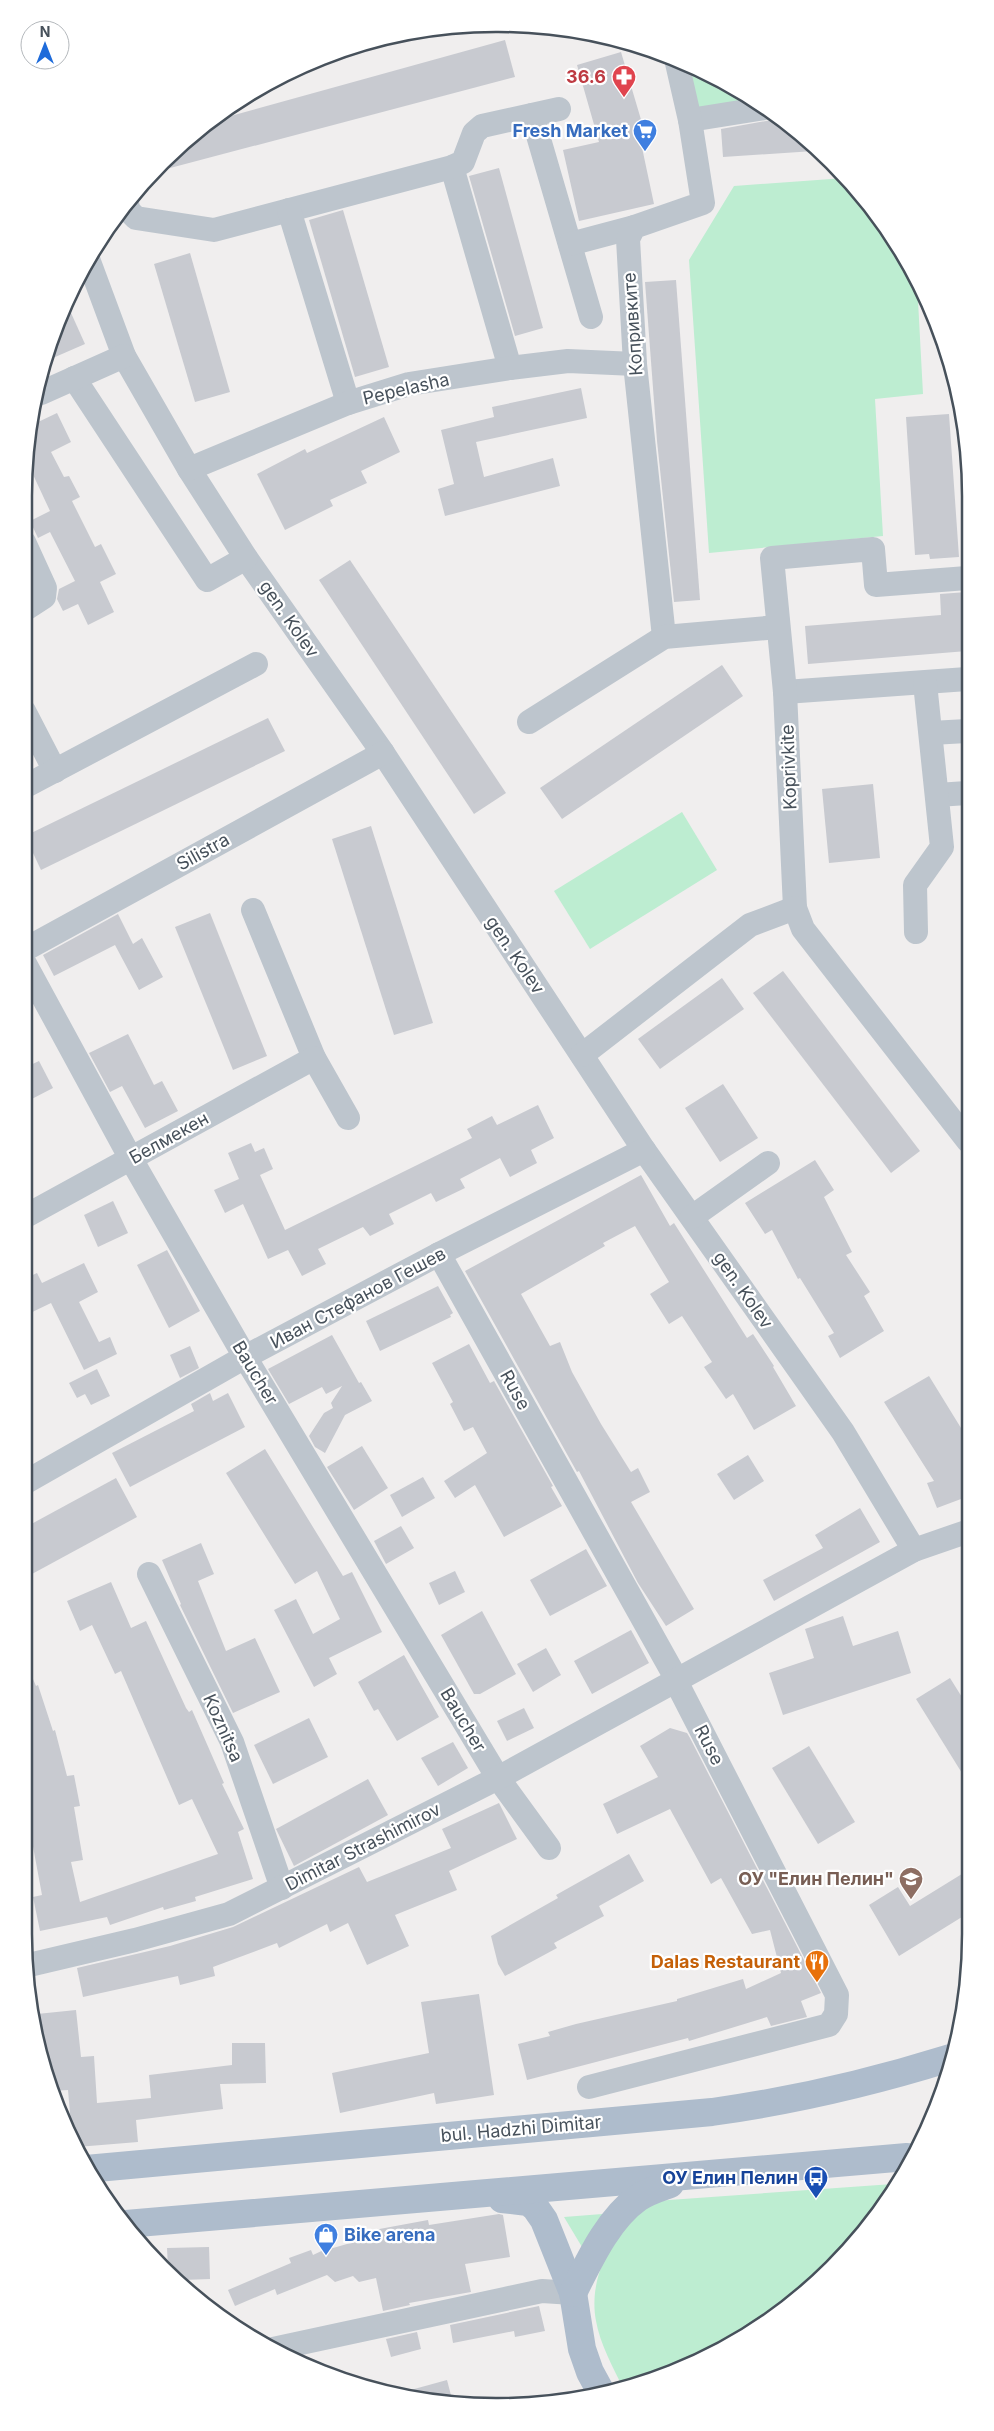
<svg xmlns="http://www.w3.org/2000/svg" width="994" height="2431" font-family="Inter,sans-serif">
  <rect width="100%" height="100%" fill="#f0eeee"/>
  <!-- green -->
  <g fill="#bdedd1">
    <path d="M685,66L756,101L694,113Z"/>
    <path d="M845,178L853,185L917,282L923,394L875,399L883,536L709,553L689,260L734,186Z"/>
    <path d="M682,812L717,870L590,949L554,891Z"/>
    <path d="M893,2184L873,2222L760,2328L678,2371L623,2388C613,2367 600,2344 596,2321C587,2273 617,2227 655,2201Z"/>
    <path d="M615,2213L585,2252L564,2217Z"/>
  </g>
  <!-- building -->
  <g fill="#c8cad0">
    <path d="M505,40L515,77L155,172L209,122Z"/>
    <path d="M621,52L642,123L637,124L654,204L579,221L563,150L599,142L577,65Z"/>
    <path d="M777,119L814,151L723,157L721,129Z"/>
    <path d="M499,168L543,328L515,336L469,176Z"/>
    <path d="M343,210L389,367L355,377L309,220Z"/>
    <path d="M190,253L230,392L195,402L154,264Z"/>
    <path d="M676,280L700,600L674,602L657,441L645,282Z"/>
    <path d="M67,304L85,344L46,361L49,345Z"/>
    <path d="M581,388L587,418L476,442L484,477L553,458L560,486L445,516L438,489L454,484L441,430L494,417L492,407Z"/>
    <path d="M57,413L71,442L51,452L64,477L69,476L80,497L72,501L95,547L101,544L116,574L100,582L114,612L88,625L78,604L63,611L57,599L59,589L75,581L50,532L38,538L30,521L50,511L29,466L36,423Z"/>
    <path d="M949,414L959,557L930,559L929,554L915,555L906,417Z"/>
    <path d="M384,417L400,452L361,471L367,483L330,500L333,506L285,530L257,474L305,449L307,453Z"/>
    <path d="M350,560L506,793L474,814L319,580Z"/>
    <path d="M967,592V651L808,664L805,626L941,615L940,594Z"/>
    <path d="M722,665L743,696L562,819L540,788Z"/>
    <path d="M268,718L285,751L41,870L25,836Z"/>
    <path d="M873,784L880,858L829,863L822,789Z"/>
    <path d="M371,826L433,1023L394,1035L332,839Z"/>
    <path d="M210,913L267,1056L233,1070L175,927Z"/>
    <path d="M118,914L133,944L142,938L163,977L139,990L115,945L54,976L43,955Z"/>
    <path d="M783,971L920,1151L891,1173L753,993Z"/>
    <path d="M722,978L744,1009L660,1069L638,1039Z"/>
    <path d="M128,1034L154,1085L162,1081L178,1111L145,1128L122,1086L110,1092L89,1053Z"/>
    <path d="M39,1061L53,1088L24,1103V1068Z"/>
    <path d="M723,1084L758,1138L720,1162L685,1108Z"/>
    <path d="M538,1105L554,1138L531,1150L537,1163L510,1177L500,1158L460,1179L465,1188L436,1202L431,1193L389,1214L394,1224L370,1236L363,1227L318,1249L326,1264L302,1276L288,1250L268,1259L243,1204L225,1213L214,1190L239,1179L228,1153L251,1143L255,1152L264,1148L273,1169L260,1175L285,1230L472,1138L467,1129L492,1116L497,1125Z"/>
    <path d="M815,1160L834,1190L824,1197L852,1252L846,1255L870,1292L864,1296L884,1331L840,1358L828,1336L834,1333L800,1278L798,1279L772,1230L765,1234L745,1203Z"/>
    <path d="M641,1175L670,1226L674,1223L747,1338L753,1334L774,1366L773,1367L796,1406L754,1430L733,1394L726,1399L704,1367L712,1362L682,1316L669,1324L650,1294L669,1282L635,1226L603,1243L605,1246L521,1294L550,1346L560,1342L572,1372L601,1424L631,1472L638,1468L650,1492L631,1502L694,1609L666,1626L638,1583L579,1471L577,1472L465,1271Z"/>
    <path d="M113,1201L128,1233L98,1247L84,1215Z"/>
    <path d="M167,1250L200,1311L169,1328L137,1265Z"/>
    <path d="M84,1263L98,1292L79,1302L99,1342L110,1337L117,1354L84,1370L51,1303L24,1316V1279L37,1273L42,1283Z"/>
    <path d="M438,1286L453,1313L450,1315L451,1317L380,1351L366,1321Z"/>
    <path d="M332,1335L359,1383L361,1382L372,1401L345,1415L325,1453L315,1447L309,1436L324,1413L333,1408L331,1403L342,1386L326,1394L322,1387L289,1404L268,1369Z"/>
    <path d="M469,1344L490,1383L494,1381L553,1486L551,1487L562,1506L504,1537L475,1485L455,1498L444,1481L487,1453L473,1427L464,1431L450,1404L453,1402L432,1363Z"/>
    <path d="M190,1346L199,1368L180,1378L170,1355Z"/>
    <path d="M97,1369L110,1396L91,1405L85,1394L77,1398L69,1383Z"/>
    <path d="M929,1376L969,1441V1496L937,1508L927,1483L934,1481L884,1402Z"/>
    <path d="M210,1393L213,1401L228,1393L245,1427L130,1487L112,1453L194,1411L191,1404Z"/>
    <path d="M362,1446L388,1488L354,1510L327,1467Z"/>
    <path d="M265,1449L343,1576L352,1572L382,1632L329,1658L337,1674L314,1687L274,1610L296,1599L313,1634L340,1619L317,1571L295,1584L226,1473Z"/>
    <path d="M748,1455L764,1481L734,1500L717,1474Z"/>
    <path d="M423,1477L435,1498L402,1517L390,1495Z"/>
    <path d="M116,1478L137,1517L32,1574L24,1560V1528Z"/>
    <path d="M860,1508L880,1542L774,1601L763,1580L823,1548L815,1535Z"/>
    <path d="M401,1526L414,1548L386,1564L374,1541Z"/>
    <path d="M201,1543L214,1574L198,1581L226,1651L255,1638L280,1692L233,1713L180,1605L181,1604L162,1560Z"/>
    <path d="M586,1549L607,1586L550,1616L530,1580Z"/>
    <path d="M455,1571L465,1592L439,1605L429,1583Z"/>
    <path d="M111,1582L131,1628L146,1621L186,1708L189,1712L192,1710L224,1783L222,1784L244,1829L238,1832L253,1879L195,1897L196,1901L164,1910L163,1907L110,1925L107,1917L40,1931L33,1897L42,1895L24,1798V1658L36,1686L38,1685L53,1731L55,1730L67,1776L74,1775L80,1806L74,1807L83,1860L71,1862L80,1902L218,1854L192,1799L179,1805L121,1671L115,1674L92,1625L80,1631L67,1601Z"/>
    <path d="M482,1611L516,1674L480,1694H474L441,1635Z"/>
    <path d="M843,1616L853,1646L898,1631L911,1673L783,1715L769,1673L814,1658L805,1629Z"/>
    <path d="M631,1630L649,1663L592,1694L574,1661Z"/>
    <path d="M546,1648L561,1675L533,1692L517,1664Z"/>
    <path d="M404,1655L439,1717L397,1741L378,1709L374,1711L358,1682Z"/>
    <path d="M950,1678L970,1710V1786L916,1699Z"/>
    <path d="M524,1708L534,1728L507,1741L497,1721Z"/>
    <path d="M309,1718L328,1757L273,1784L254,1745Z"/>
    <path d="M670,1728L687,1733L690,1738L821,1993L801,2001L807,2017L771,2026L767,2017L689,2041L688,2038L527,2080L518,2044L550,2036L548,2032L576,2024L677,2001V1999L743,1979L746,1989L781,1973L770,1930L752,1934L721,1878L711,1884L670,1809L617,1834L603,1804L658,1777L640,1746Z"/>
    <path d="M453,1742L468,1768L438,1786L421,1758Z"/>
    <path d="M809,1746L855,1822L818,1844L772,1768Z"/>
    <path d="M368,1779L388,1815L294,1866L276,1829Z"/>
    <path d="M499,1803L517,1839L449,1871L457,1890L395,1915L409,1946L367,1965L348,1923L330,1932L327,1924L279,1948L277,1943L213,1967L215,1976L180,1985L178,1976L83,1997L77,1968L170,1946L233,1927L359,1867L367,1882L451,1848L442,1829Z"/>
    <path d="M629,1854L644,1881L599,1906L604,1916L554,1943L557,1948L505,1976L498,1964L491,1936L558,1898L556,1895Z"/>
    <path d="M970,1869V1912L899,1956L869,1905L898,1887L910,1906Z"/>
    <path d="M479,1994L494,2095L436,2104L434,2093L340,2113L332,2073L429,2053L421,2002Z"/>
    <path d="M76,2010L81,2057L94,2056L97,2103L151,2098L149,2075L232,2065V2043H265L266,2083L220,2084L223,2109L136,2120L138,2142L77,2147L72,2137L68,2090L51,2091L49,2086L37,2014Z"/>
    <path d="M499,2214L503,2215L510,2257L465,2264L471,2292L409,2303L410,2305L383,2311L376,2278L359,2282L353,2276L335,2282L327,2275L277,2295L275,2289L235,2306L228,2290L291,2263L289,2258L311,2250L313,2255L332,2246L333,2248L375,2236L374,2230L428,2220L429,2225Z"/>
    <path d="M209,2247L210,2279L182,2280L168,2268L167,2248Z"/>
    <path d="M539,2306L545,2331L515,2337L514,2331L453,2343L450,2325Z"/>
    <path d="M417,2332L421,2349L391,2357L386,2339Z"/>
    <path d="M447,2380L453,2403H435L396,2394Z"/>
  </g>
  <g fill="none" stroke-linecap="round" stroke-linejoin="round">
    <!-- minor -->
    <g stroke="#bdc5cd" stroke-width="24">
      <path d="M532,115L591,317"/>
      <path d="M690,120L765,108"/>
      <path d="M452,167L510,368"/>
      <path d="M127,204L129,211L136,218L214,230L452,167L463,162L474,133L482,126L559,109"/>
      <path d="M289,210L348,403"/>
      <path d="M570,244L634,227"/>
      <path d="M88,259L124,356L189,469L246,558L383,753L644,1150L843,1432L914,1550"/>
      <path d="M74,378L207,580L246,558"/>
      <path d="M41,393L124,356"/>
      <path d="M189,469L348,403L409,384L510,368L568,361L635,364"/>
      <path d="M24,542L45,588L44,597L24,610"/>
      <path d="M664,637L635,364L628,239L634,227L703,203L690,120L677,63"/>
      <path d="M785,692L967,679"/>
      <path d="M24,711L55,771"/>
      <path d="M529,722L664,637L778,627"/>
      <path d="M931,733L967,731"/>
      <path d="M24,787L256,664"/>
      <path d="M937,795L967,793"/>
      <path d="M795,908L785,692L772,558L873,549L876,585L967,578"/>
      <path d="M253,910L314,1058L348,1118"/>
      <path d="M916,932L915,885L942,847L925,683"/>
      <path d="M24,950L383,753"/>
      <path d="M24,962L131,1159L245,1357L498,1778L549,1848"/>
      <path d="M582,1055L750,925L795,908L803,929L968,1141"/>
      <path d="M24,1217L314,1058"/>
      <path d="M692,1217L768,1163"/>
      <path d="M439,1254L677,1680L681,1691L837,1995L836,2014L829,2025L589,2087"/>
      <path d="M24,1483L245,1357L439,1254L644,1150"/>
      <path d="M149,1574L232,1742L282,1888"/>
      <path d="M29,1965L135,1940L229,1914L498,1778L914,1550L969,1531"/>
      <path d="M273,2349L542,2291L573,2293"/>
    </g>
    <!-- major -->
    <g stroke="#aebccc" stroke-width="28">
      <path d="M86,2169L712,2112C792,2101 873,2082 950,2058"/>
      <path d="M502,2199L528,2202L535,2207L544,2220L573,2293L582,2349L590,2372L602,2394"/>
      <path d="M126,2224L907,2157"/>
      <path d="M573,2293C589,2261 608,2219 638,2198C648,2191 659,2188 670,2184"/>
    </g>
  </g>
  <!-- icons -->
  <defs>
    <symbol id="pharmacy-pin" viewBox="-11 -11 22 30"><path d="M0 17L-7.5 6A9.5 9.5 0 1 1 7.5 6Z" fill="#e0444e" stroke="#fff"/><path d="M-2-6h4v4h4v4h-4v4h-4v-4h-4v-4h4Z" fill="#fff"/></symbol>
    <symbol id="supermarket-pin" viewBox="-11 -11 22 30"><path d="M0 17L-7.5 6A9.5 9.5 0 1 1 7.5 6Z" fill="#3f7fe0" stroke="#fff"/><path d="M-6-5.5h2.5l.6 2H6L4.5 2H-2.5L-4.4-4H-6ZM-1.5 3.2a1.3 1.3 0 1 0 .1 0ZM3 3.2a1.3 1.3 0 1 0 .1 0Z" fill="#fff"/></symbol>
    <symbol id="school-pin" viewBox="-11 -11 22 30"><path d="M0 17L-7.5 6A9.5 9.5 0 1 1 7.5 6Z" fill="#8d6e63" stroke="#fff"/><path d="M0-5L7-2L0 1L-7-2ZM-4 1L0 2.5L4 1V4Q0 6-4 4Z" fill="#fff"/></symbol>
    <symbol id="restaurant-pin" viewBox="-11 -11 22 30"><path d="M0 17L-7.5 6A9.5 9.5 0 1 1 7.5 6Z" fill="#e8710a" stroke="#fff"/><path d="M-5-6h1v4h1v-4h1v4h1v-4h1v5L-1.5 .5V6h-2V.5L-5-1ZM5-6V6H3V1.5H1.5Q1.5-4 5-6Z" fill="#fff"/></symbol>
    <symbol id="bus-pin" viewBox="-11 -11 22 30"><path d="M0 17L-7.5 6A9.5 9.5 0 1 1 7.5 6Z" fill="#1a4fb4" stroke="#fff"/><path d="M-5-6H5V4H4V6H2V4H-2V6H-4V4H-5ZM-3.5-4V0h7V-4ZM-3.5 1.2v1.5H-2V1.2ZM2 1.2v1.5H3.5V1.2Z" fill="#fff"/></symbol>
    <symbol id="shop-pin" viewBox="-11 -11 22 30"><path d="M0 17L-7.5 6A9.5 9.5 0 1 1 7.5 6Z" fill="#3f7fe0" stroke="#fff"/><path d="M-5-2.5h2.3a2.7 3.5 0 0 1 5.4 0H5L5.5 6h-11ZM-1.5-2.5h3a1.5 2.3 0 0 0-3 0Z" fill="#fff"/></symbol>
  </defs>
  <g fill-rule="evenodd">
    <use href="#pharmacy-pin" x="610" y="63" width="28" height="38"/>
    <use href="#supermarket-pin" x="631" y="117" width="28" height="38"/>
    <use href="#school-pin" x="897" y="1865" width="28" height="38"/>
    <use href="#restaurant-pin" x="803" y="1948" width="28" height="38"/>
    <use href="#bus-pin" x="802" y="2164" width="28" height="38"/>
    <use href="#shop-pin" x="312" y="2221" width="28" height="38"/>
  </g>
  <g text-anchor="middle" stroke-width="4.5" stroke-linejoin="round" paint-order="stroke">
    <!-- health labels -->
    <g font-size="18" font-weight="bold" fill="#be3a42" stroke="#fff" text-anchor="end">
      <text x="606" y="83">36.6</text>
    </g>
    <!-- shop labels -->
    <g font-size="18" font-weight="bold" fill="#366cbe" stroke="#fff" text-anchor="end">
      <text x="628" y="137">Fresh Market</text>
      <text x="344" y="2241" text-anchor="start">Bike arena</text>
    </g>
    <!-- street labels -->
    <g font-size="18" fill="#47515b" stroke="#fff">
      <text transform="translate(633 324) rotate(-94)" y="6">Копривките</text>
      <text transform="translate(406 389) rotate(-13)" y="6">Pepelasha</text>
      <text transform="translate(289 619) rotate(55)" y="6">gen. Kolev</text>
      <text transform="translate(789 767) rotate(-92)" y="6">Koprivkite</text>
      <text transform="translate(203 852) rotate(-29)" y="6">Silistra</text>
      <text transform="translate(515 955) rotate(56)" y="6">gen. Kolev</text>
      <text transform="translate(169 1138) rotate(-29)" y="6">Белмекен</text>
      <text transform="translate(743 1290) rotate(55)" y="6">gen. Kolev</text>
      <text transform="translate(358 1298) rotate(-28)" y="6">Иван Стефанов Гешев</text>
      <text transform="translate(255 1373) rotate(59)" y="6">Baucher</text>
      <text transform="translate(515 1390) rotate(61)" y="6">Ruse</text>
      <text transform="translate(463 1720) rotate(59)" y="6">Baucher</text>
      <text transform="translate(223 1728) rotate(66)" y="6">Koznitsa</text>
      <text transform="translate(709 1745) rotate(63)" y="6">Ruse</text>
      <text transform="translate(363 1847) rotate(-27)" y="6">Dimitar Strashimirov</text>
      <text transform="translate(521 2129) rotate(-5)" y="6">bul. Hadzhi Dimitar</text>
    </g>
    <!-- education labels -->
    <g font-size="18" font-weight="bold" fill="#785e54" stroke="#fff" text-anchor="end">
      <text x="894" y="1885">ОУ "Елин Пелин"</text>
    </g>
    <!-- food labels -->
    <g font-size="18" font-weight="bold" fill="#c56008" stroke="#fff" text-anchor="end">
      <text x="800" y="1968">Dalas Restaurant</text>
    </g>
    <!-- transit labels -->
    <g font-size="18" font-weight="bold" fill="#164399" stroke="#fff" text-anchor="end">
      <text x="798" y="2184">ОУ Елин Пелин</text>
    </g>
  </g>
  <!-- crop -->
  <path d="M0 0H994V2431H0ZM496 32H498A464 464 0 0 1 962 496V1934A464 464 0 0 1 498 2398H496A464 464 0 0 1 32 1934V496A464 464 0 0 1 496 32Z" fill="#fff" fill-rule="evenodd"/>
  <path fill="none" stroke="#47515b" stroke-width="2.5" d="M496 32H498A464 464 0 0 1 962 496V1934A464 464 0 0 1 498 2398H496A464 464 0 0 1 32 1934V496A464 464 0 0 1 496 32Z"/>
  <!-- north arrow -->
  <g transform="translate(45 45)"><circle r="24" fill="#ffffff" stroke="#b5b9bd"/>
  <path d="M0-4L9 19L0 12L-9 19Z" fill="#1e6bda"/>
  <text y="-8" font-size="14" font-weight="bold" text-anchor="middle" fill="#47515b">N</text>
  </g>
</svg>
